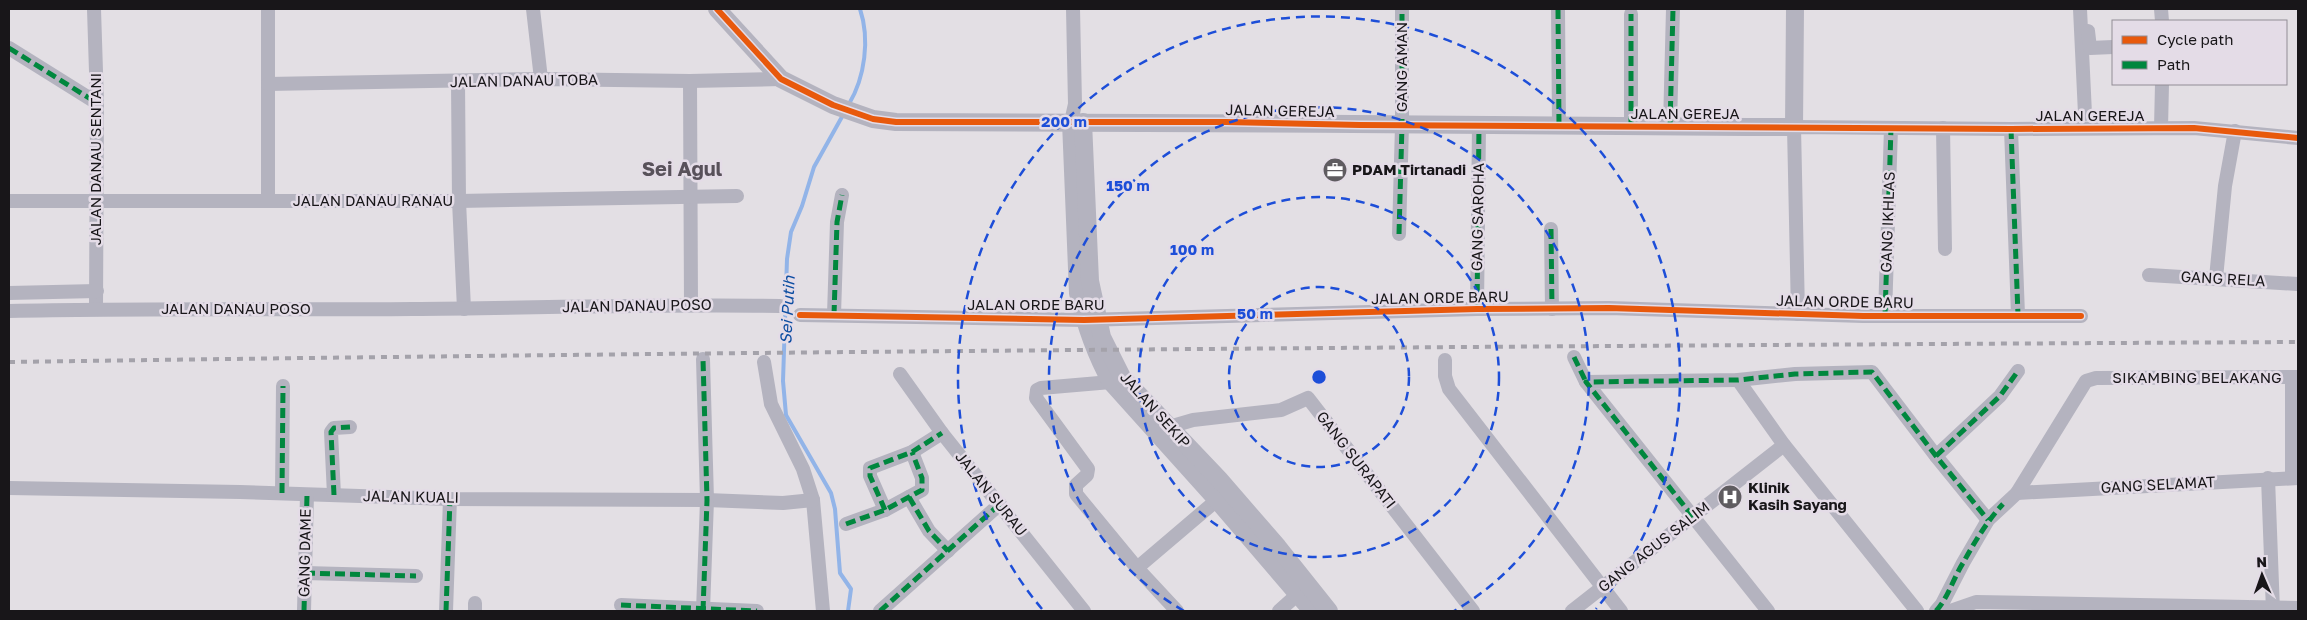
<svg xmlns="http://www.w3.org/2000/svg" width="2307" height="620" font-family="'Golos Text',sans-serif">
  <rect width="100%" height="100%" fill="#e3dfe4"/>
  <g fill="none" stroke-linecap="round" stroke-linejoin="round">
    <!-- stream -->
    <g stroke="#92b4e8" stroke-width="4">
      <path d="M849,104C865,77 870,39 860,9"/>
      <path d="M843,115L814,167L802,206L791,232L787,259L783,381L786,415L831,493L835,509L840,573L851,589L848,611"/>
    </g>
    <!-- minor -->
    <g stroke="#b4b3bf" stroke-width="14">
      <path d="M94,9L97,103L96,309"/>
      <path d="M268,9V201"/>
      <path d="M533,9L541,79"/>
      <path d="M1558,9L1559,125"/>
      <path d="M2080,9L2085,114"/>
      <path d="M2161,9L2162,21"/>
      <path d="M2088,31L2090,48L2113,47"/>
      <path d="M9,48L97,103"/>
      <path d="M690,81L691,305"/>
      <path d="M458,82L459,201L464,309"/>
      <path d="M268,84L541,79L690,81L781,79"/>
      <path d="M1071,122L1075,104L1073,9"/>
      <path d="M1631,126V14"/>
      <path d="M1670,126L1673,9"/>
      <path d="M1943,128L1945,249"/>
      <path d="M2161,128L2162,84"/>
      <path d="M2011,129L2018,315"/>
      <path d="M9,201H459L737,196"/>
      <path d="M1551,229L1552,309"/>
      <path d="M1399,234L1402,125V9"/>
      <path d="M2149,275L2298,284"/>
      <path d="M2216,278L2225,186L2235,131"/>
      <path d="M9,293L97,291"/>
      <path d="M1477,309L1479,125"/>
      <path d="M9,311C143,308 278,310 412,309C535,308 657,304 780,306"/>
      <path d="M1798,314L1794,127L2011,129L2194,128L2298,138"/>
      <path d="M800,315L1084,320L1477,309L1609,308L1863,316H2081"/>
      <path d="M834,315L837,222L842,195"/>
      <path d="M1885,315L1891,128"/>
      <path d="M1574,357L1586,382"/>
      <path d="M1445,360V376L1449,389L1621,611"/>
      <path d="M764,362L771,404L803,469L813,500L823,611"/>
      <path d="M900,374L942,433L1084,611"/>
      <path d="M1118,379L1111,382L1041,388L1037,390L1036,398L1088,469L1087,475L1076,485V494L1137,568"/>
      <path d="M1738,380L1784,445L1917,611"/>
      <path d="M1169,427L1193,420L1281,410L1308,398L1473,611"/>
      <path d="M1936,456L2000,396L2018,371"/>
      <path d="M2268,478L2273,611"/>
      <path d="M2292,478V377"/>
      <path d="M9,488L240,492L450,499L707,500L783,503L813,500"/>
      <path d="M282,493L283,386"/>
      <path d="M2017,493L2298,478"/>
      <path d="M334,495L331,432L334,428L350,427"/>
      <path d="M909,497L929,531L948,551"/>
      <path d="M885,510L870,476V468L912,452L942,433"/>
      <path d="M846,524L885,510L922,490V478L912,452"/>
      <path d="M305,573L416,576"/>
      <path d="M621,605L757,611"/>
      <path d="M304,611L307,495"/>
      <path d="M446,611L450,499"/>
      <path d="M475,611V603"/>
      <path d="M703,611L707,500L703,359"/>
      <path d="M880,611L1000,504"/>
      <path d="M1177,611L1137,568L1224,494"/>
      <path d="M1279,611L1298,594"/>
      <path d="M1572,611L1784,445"/>
      <path d="M1768,611L1586,382L1738,380L1795,374L1872,372L1936,456L1988,520"/>
      <path d="M1936,611L1942,604L1963,563L1988,520L2017,493L2086,381L2096,378L2298,377"/>
      <path d="M1950,611L1976,602L2298,608"/>
    </g>
    <!-- tertiary -->
    <g stroke="#b4b3bf" stroke-width="18">
      <path d="M717,9L781,79L833,105L873,119L896,122C1180,123 1463,124 1747,127H1794L1795,9"/>
      <path d="M1071,122L1078,293C1085,324 1096,355 1111,382L1217,500L1312,611"/>
      <path d="M1083,122L1090,281L1102,337L1122,377L1219,479L1278,547L1329,611"/>
    </g>
    <!-- rail -->
    <path stroke="#a4a2aa" stroke-width="4" stroke-dasharray="6 6" stroke-linecap="butt" d="M9,362C772,351 1535,346 2298,342"/>
    <!-- quiet -->
    <g stroke="#00873e" stroke-width="5" stroke-dasharray="10 5" stroke-linecap="butt">
      <path d="M1558,9L1559,125"/>
      <path d="M9,48L97,103"/>
      <path d="M1631,126V14"/>
      <path d="M1670,126L1673,9"/>
      <path d="M2011,129L2018,315"/>
      <path d="M1551,229L1552,309"/>
      <path d="M1399,234L1402,125V9"/>
      <path d="M1477,309L1479,125"/>
      <path d="M834,315L837,222L842,195"/>
      <path d="M1885,315L1891,128"/>
      <path d="M1574,357L1586,382"/>
      <path d="M1936,456L2000,396L2018,371"/>
      <path d="M282,493L283,386"/>
      <path d="M334,495L331,432L334,428L350,427"/>
      <path d="M909,497L929,531L948,551"/>
      <path d="M885,510L870,476V468L912,452L942,433"/>
      <path d="M1693,517L1586,382L1738,380L1795,374L1872,372L1936,456L1988,520"/>
      <path d="M846,524L885,510L922,490V478L912,452"/>
      <path d="M305,573L416,576"/>
      <path d="M621,605L757,611"/>
      <path d="M304,611L307,495"/>
      <path d="M446,611L450,499"/>
      <path d="M703,611L707,500L703,359"/>
      <path d="M880,611L1000,504"/>
      <path d="M1936,611C1948,598 1953,579 1963,563C1974,543 1987,521 2003,504"/>
    </g>
    <defs>
      <g id="cycleway">
        <path d="M717,9L781,79L833,105L873,119L896,122H1226L1360,125L2011,129L2194,128L2298,138"/>
        <path d="M800,315L1084,320L1477,309L1609,308L1863,316H2081"/>
      </g>
    </defs>
    <!-- cycleway casing -->
    <use href="#cycleway" stroke="#e4dce7" stroke-width="9"/>
    <!-- cycleway -->
    <use href="#cycleway" stroke="#e8590c" stroke-width="6"/>
  </g>
  <!-- distance rings -->
  <g fill="none" stroke="#1d4ed8" stroke-width="2.5" stroke-dasharray="9 6">
    <circle cx="1319" cy="377" r="90"/>
    <circle cx="1319" cy="377" r="180"/>
    <path d="M1184 611A270 270 0 1 1 1454 611"/>
    <path d="M1042 609A361 361 0 1 1 1596 609"/>
  </g>
  <!-- icons -->
  <defs>
    <symbol id="office-disc" viewBox="-11 -11 22 22"><circle r="9.5" fill="#5f5c60" stroke="#e4dce7"/><path d="M-6-3h4V-5.5h4V-3h4V5H-6ZM-1-4.5V-3h2v-1.5ZM-6 0V1H6V0Z" fill="#fff"/></symbol>
    <symbol id="hospital-disc" viewBox="-11 -11 22 22"><circle r="9.5" fill="#5f5c60" stroke="#e4dce7"/><path d="M-5-5h3v3.5h4V-5h3V5h-3V1.5h-4V5h-3Z" fill="#fff"/></symbol>
  </defs>
  <g fill-rule="evenodd">
    <use href="#office-disc" x="1321" y="156" width="28" height="28"/>
    <use href="#hospital-disc" x="1716" y="483" width="28" height="28"/>
  </g>
  <g text-anchor="middle" stroke-width="5" stroke-linejoin="round" paint-order="stroke">
    <!-- street labels -->
    <g font-size="15" fill="#181619" stroke="#e4dce7">
      <text transform="translate(1402 67) rotate(-90)" y="5">GANG AMAN</text>
      <text transform="translate(524 81) rotate(-1)" y="5">JALAN DANAU TOBA</text>
      <text transform="translate(1280 111) rotate(1)" y="5">JALAN GEREJA</text>
      <text x="1685" y="119">JALAN GEREJA</text>
      <text x="2090" y="121">JALAN GEREJA</text>
      <text transform="translate(96 159) rotate(-90)" y="5">JALAN DANAU SENTANI</text>
      <text x="373" y="206">JALAN DANAU RANAU</text>
      <text transform="translate(1478 217) rotate(-89)" y="5">GANG SAROHA</text>
      <text transform="translate(1888 222) rotate(-88)" y="5">GANG IKHLAS</text>
      <text transform="translate(2223 279) rotate(3)" y="5">GANG RELA</text>
      <text transform="translate(1440 298) rotate(-1)" y="5">JALAN ORDE BARU</text>
      <text transform="translate(1845 302) rotate(1)" y="5">JALAN ORDE BARU</text>
      <text x="1036" y="310">JALAN ORDE BARU</text>
      <text transform="translate(637 306) rotate(-1)" y="5">JALAN DANAU POSO</text>
      <text x="236" y="314">JALAN DANAU POSO</text>
      <text x="2197" y="383">SIKAMBING BELAKANG</text>
      <text transform="translate(1155 410) rotate(48)" y="5">JALAN SEKIP</text>
      <text transform="translate(1356 460) rotate(52)" y="5">GANG SURAPATI</text>
      <text transform="translate(2158 485) rotate(-3)" y="5">GANG SELAMAT</text>
      <text transform="translate(991 494) rotate(51)" y="5">JALAN SURAU</text>
      <text transform="translate(411 497) rotate(1)" y="5">JALAN KUALI</text>
      <text transform="translate(1654 547) rotate(-38)" y="5">GANG AGUS SALIM</text>
      <text transform="translate(305 553) rotate(-89)" y="5">GANG DAME</text>
    </g>
    <!-- poi labels -->
    <g font-size="15" font-weight="bold" fill="#181619" stroke="#e4dce7" text-anchor="start">
      <text x="1352" y="175">PDAM Tirtanadi</text>
      <text x="1748" y="493">Klinik<tspan x="1748" dy="17">Kasih Sayang</tspan></text>
    </g>
    <!-- water labels -->
    <g font-size="16" font-style="italic" fill="#0d4ea1" stroke="#e4dce7">
      <text transform="translate(787 310) rotate(-87)" y="6">Sei Putih</text>
    </g>
    <!-- district labels -->
    <g font-size="20" font-weight="bold" fill="#58515a" stroke="#e4dce7">
      <text x="682" y="176">Sei Agul</text>
    </g>
  </g>
  <circle cx="1319" cy="377" r="8" fill="#1d4ed8" stroke="#e4dce7" stroke-width="2.5"/>
  <g font-size="15" text-anchor="middle" font-weight="bold" fill="#1d4ed8" stroke="#e4dce7" stroke-width="5" stroke-linejoin="round" paint-order="stroke">
    <text x="1064" y="127">200 m</text>
    <text x="1128" y="191">150 m</text>
    <text x="1192" y="255">100 m</text>
    <text x="1255" y="319">50 m</text>
  </g>
  <!-- border -->
  <rect width="2307" height="620" fill="none" stroke="#181619" stroke-width="20"/>
  <!-- legend -->
  <rect x="2112" y="20" width="175" height="65" fill="#e4dce7" stroke="#928d95"/>
  <rect x="2122" y="36" width="25" height="8" fill="#e8590c" stroke="#928d95"/>
  <text x="2157" y="45" font-size="15" fill="#181619">Cycle path</text>
  <rect x="2122" y="61" width="25" height="8" fill="#00873e" stroke="#928d95"/>
  <text x="2157" y="70" font-size="15" fill="#181619">Path</text>
  <!-- north arrow -->
  <g transform="translate(2262 575) rotate(358)" stroke="#e4dce7" stroke-width="4" paint-order="stroke">
  <path d="M0-4L9 19L0 12L-9 19Z" fill="#181619"/>
  <text y="-8" font-size="14" font-weight="bold" text-anchor="middle" fill="#181619">N</text>
  </g>
</svg>
